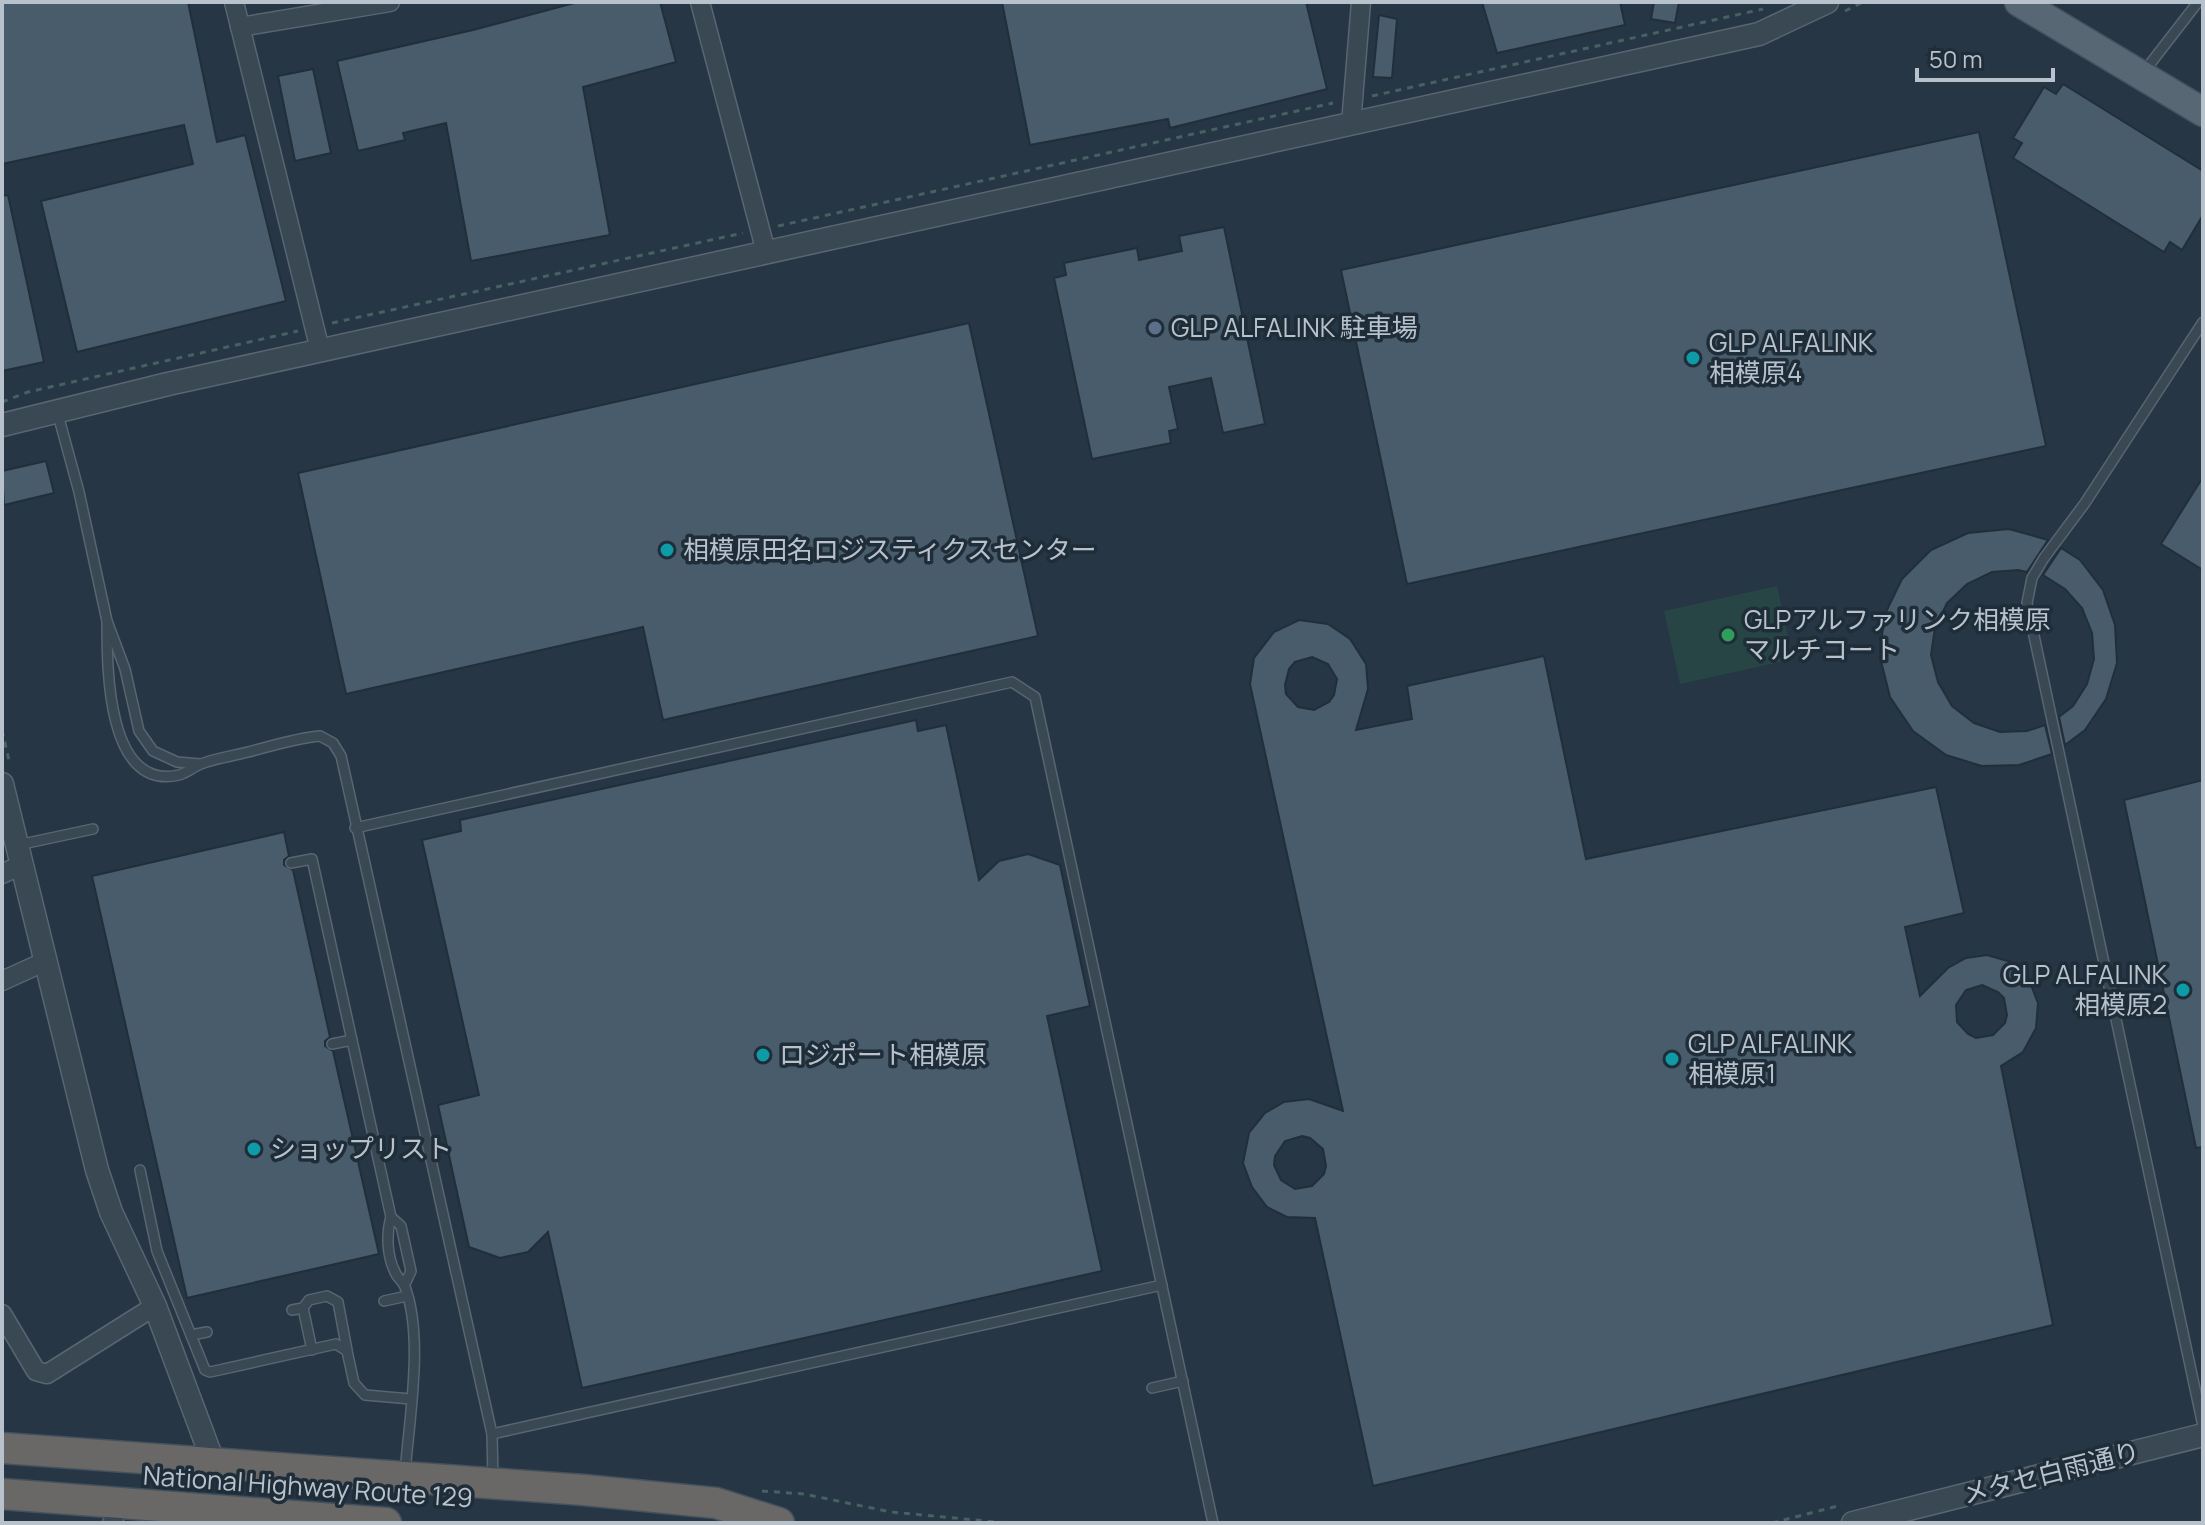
<svg xmlns="http://www.w3.org/2000/svg" width="2205" height="1525" font-family="Manrope,'Noto Sans JP',sans-serif">
  <rect width="100%" height="100%" fill="#263644"/>
  <!-- park -->
  <path fill="#284545" d="M1777,586L1793,659L1680,684L1664,611Z"/>
  <!-- building -->
  <g fill="#495c6b" stroke="#212f3b" stroke-width="2" fill-rule="evenodd">
    <path d="M2,2H188L217,142L245,135L286,301L77,352L41,201L193,164L184,125L2,164Z"/>
    <path d="M578,2H660L676,62L583,87L610,235L471,261L446,123L403,133L405,140L358,151L337,61L473,30Z"/>
    <path d="M1002,2H1306L1327,89L1170,128L1168,119L1030,145Z"/>
    <path d="M1482,2H1620L1625,25L1497,53Z"/>
    <path d="M1654,2H1679L1675,23L1651,19Z"/>
    <path d="M1379,15L1397,19L1392,78L1373,77Z"/>
    <path d="M313,69L331,153L295,161L278,76Z"/>
    <path d="M2063,84L2203,171V215L2182,250L2170,242L2164,252L2013,158L2022,143L2013,138L2044,87L2056,94Z"/>
    <path d="M1979,132L2046,446L1407,584L1341,270Z"/>
    <path d="M8,195L44,362L2,371V196Z"/>
    <path d="M1224,227L1265,424L1223,433L1211,378L1169,387L1178,429L1169,431L1171,443L1092,459L1054,278L1066,275L1064,263L1137,248L1139,260L1182,251L1179,236Z"/>
    <path d="M969,323L1038,636L663,720L643,627L346,694L298,473Z"/>
    <path d="M46,461L54,493L4,505L2,471Z"/>
    <path d="M2203,477V570L2161,544Z"/>
    <path d="M2009,529L2048,540L2027,572L2018,570L1992,572L1967,584L1947,603L1935,628L1931,655L1938,682L1952,706L1974,723L2000,732L2027,731L2045,725L2052,754L2019,765L1982,766L1946,755L1913,731L1890,697L1880,657L1884,616L1902,579L1931,550L1968,533Z"/>
    <path d="M2061,548L2080,560L2103,590L2115,625L2117,663L2106,699L2085,730L2065,745L2059,717L2073,706L2087,684L2094,659L2092,633L2082,608L2065,589L2043,575Z"/>
    <path d="M1299,620L1328,624L1350,639L1366,664L1368,689L1356,730L1412,719L1407,686L1544,656L1586,859L1936,787L1964,913L1905,927L1920,996L1948,968L1966,958L1987,955L2011,962L2029,980L2038,1003L2036,1028L2023,1052L2001,1066L2053,1325L1373,1486L1315,1218L1287,1217L1267,1207L1252,1187L1243,1163L1249,1133L1265,1113L1284,1102L1309,1099L1343,1111L1250,684L1254,658L1274,632ZM1312,657L1328,664L1337,679L1334,695L1329,702L1314,710L1298,707L1286,694L1285,685L1289,669L1295,662ZM1982,985L1998,992L2004,998L2007,1015L2005,1023L1993,1035L1976,1038L1968,1034L1957,1022L1956,1005L1966,990ZM1302,1136L1310,1138L1323,1149L1326,1166L1324,1174L1312,1186L1295,1189L1281,1180L1274,1165L1275,1156L1285,1141Z"/>
    <path d="M916,720L918,731L946,725L979,880L999,861L1028,854L1060,865L1090,1006L1047,1016L1102,1271L582,1388L548,1232L528,1252L500,1258L469,1247L438,1105L479,1095L422,840L461,831L460,820Z"/>
    <path d="M2203,780V1147L2196,1148L2124,800Z"/>
    <path d="M284,832L289,856L284,860V865L293,870L330,1037L325,1041V1046L333,1051L379,1254L187,1298L92,876Z"/>
  </g>
  <g fill="none" stroke-linecap="round" stroke-linejoin="round">
    <defs>
      <g id="service">
        <path d="M2143,73L2198,2"/>
        <path d="M2203,322L2085,503L2044,558L2032,578L2027,603L2203,1426"/>
        <path d="M57,411L79,492L107,621L125,669L139,731L153,751L177,762L200,764"/>
        <path d="M107,621C107,665 106,792 179,775C187,773 193,767 201,764C216,758 233,756 248,752C272,746 296,738 320,736L333,743L341,756L492,1434L493,1479"/>
        <path d="M355,828L1012,682L1035,697L1213,1523"/>
        <path d="M18,845L93,829"/>
        <path d="M291,863L312,859L391,1217C386,1234 387,1256 395,1272C397,1278 403,1281 405,1287C424,1337 409,1420 405,1473"/>
        <path d="M332,1044L352,1040"/>
        <path d="M140,1170L157,1251L205,1370L210,1372L336,1344L347,1351L354,1383L365,1395L411,1399"/>
        <path d="M391,1217L401,1226L411,1271L405,1284"/>
        <path d="M384,1301L407,1296"/>
        <path d="M303,1308L312,1350"/>
        <path d="M292,1310L303,1308L309,1300L327,1296L338,1302L347,1350"/>
        <path d="M191,1335L207,1332"/>
        <path d="M1152,1388L1183,1381"/>
        <path d="M492,1434L1162,1285"/>
      </g>
      <g id="minor">
        <path d="M234,2L320,350"/>
        <path d="M700,2L766,252"/>
        <path d="M240,27L390,2"/>
        <path d="M1351,124L1361,2"/>
        <path d="M2,874L21,865"/>
        <path d="M2,981L46,961"/>
        <path d="M2,1314L36,1371L47,1374L155,1306"/>
        <path d="M112,1523L114,1522"/>
      </g>
      <g id="tertiary">
        <path d="M2,425L168,384L1759,34L1827,2"/>
        <path d="M2,784L97,1170L111,1212L155,1306L214,1464"/>
        <path d="M1853,1523L2203,1435"/>
      </g>
      <path id="primary" d="M2019,2L2203,112"/>
      <g id="trunk">
        <path d="M2,1448L584,1490L716,1503L779,1523"/>
        <path d="M2,1494L386,1523"/>
      </g>
    </defs>
    <!-- service casing -->
    <use href="#service" stroke="#596571" stroke-width="12"/>
    <!-- minor casing -->
    <use href="#minor" stroke="#596571" stroke-width="21"/>
    <!-- tertiary casing -->
    <use href="#tertiary" stroke="#596571" stroke-width="25"/>
    <!-- primary casing -->
    <use href="#primary" stroke="#44515d" stroke-width="31"/>
    <!-- trunk casing -->
    <use href="#trunk" stroke="#45525e" stroke-width="33"/>
    <!-- path -->
    <g stroke="#466161" stroke-width="3" stroke-dasharray="6 6" stroke-linecap="butt">
      <path d="M1845,11L1863,2"/>
      <path d="M1372,96L1763,9"/>
      <path d="M778,226L1333,103"/>
      <path d="M332,323L743,233"/>
      <path d="M2,402L28,392L298,331"/>
      <path d="M2,730L10,765"/>
      <path d="M762,1491L804,1494L891,1512L1007,1523"/>
      <path d="M1772,1523L1842,1505"/>
    </g>
    <!-- service -->
    <use href="#service" stroke="#3a4854" stroke-width="9"/>
    <!-- minor -->
    <use href="#minor" stroke="#3a4854" stroke-width="18"/>
    <!-- tertiary -->
    <use href="#tertiary" stroke="#3a4854" stroke-width="22"/>
    <!-- primary -->
    <use href="#primary" stroke="#586774" stroke-width="28"/>
    <!-- trunk -->
    <use href="#trunk" stroke="#696866" stroke-width="30"/>
  </g>
  <!-- markers -->
  <circle fill="#5c6f8a" stroke="#1f2d39" stroke-width="3" cx="1155" cy="328" r="8"/>
  <g fill="#0f9aa8" stroke="#1f2d39" stroke-width="3">
    <circle cx="1693" cy="358" r="8"/>
    <circle cx="667" cy="550" r="8"/>
    <circle cx="2183" cy="990" r="8"/>
    <circle cx="763" cy="1055" r="8"/>
    <circle cx="1672" cy="1059" r="8"/>
    <circle cx="254" cy="1149" r="8"/>
  </g>
  <circle fill="#2e9e5b" stroke="#1f2d39" stroke-width="3" cx="1728" cy="635" r="8"/>
  <g text-anchor="middle" stroke-width="7" stroke-linejoin="round" paint-order="stroke">
    <!-- poi labels -->
    <g font-size="26" fill="#b8c2cd" stroke="#1f2d39" text-anchor="start">
      <text x="1171" y="337">GLP ALFALINK 駐車場</text>
      <text x="1709" y="352">GLP ALFALINK<tspan x="1709" dy="30">相模原4</tspan></text>
      <text x="683" y="559">相模原田名ロジスティクスセンター</text>
      <text x="1744" y="629">GLPアルファリンク相模原<tspan x="1744" dy="30">マルチコート</tspan></text>
      <text x="2167" y="984" text-anchor="end">GLP ALFALINK<tspan x="2167" dy="30">相模原2</tspan></text>
      <text x="1688" y="1053">GLP ALFALINK<tspan x="1688" dy="30">相模原1</tspan></text>
      <text x="779" y="1064">ロジポート相模原</text>
      <text x="270" y="1158">ショップリスト</text>
    </g>
    <!-- street labels -->
    <g font-size="26" fill="#b8c2cd" stroke="#1f2d39">
      <text transform="translate(2051 1473) rotate(-14)" y="9">メタセ白雨通り</text>
      <text transform="translate(308 1487) rotate(4)" y="9">National Highway Route 129</text>
    </g>
  </g>
  <!-- border -->
  <rect width="2205" height="1525" fill="none" stroke="#b8c2cd" stroke-width="8"/>
  <!-- scale -->
  <path d="M1917 68v12h136v-12" fill="none" stroke="#b8c2cd" stroke-width="4"/>
  <text x="1929" y="68" font-size="24" fill="#b8c2cd" stroke="#1f2d39" stroke-width="6" paint-order="stroke">50 m</text>
</svg>
